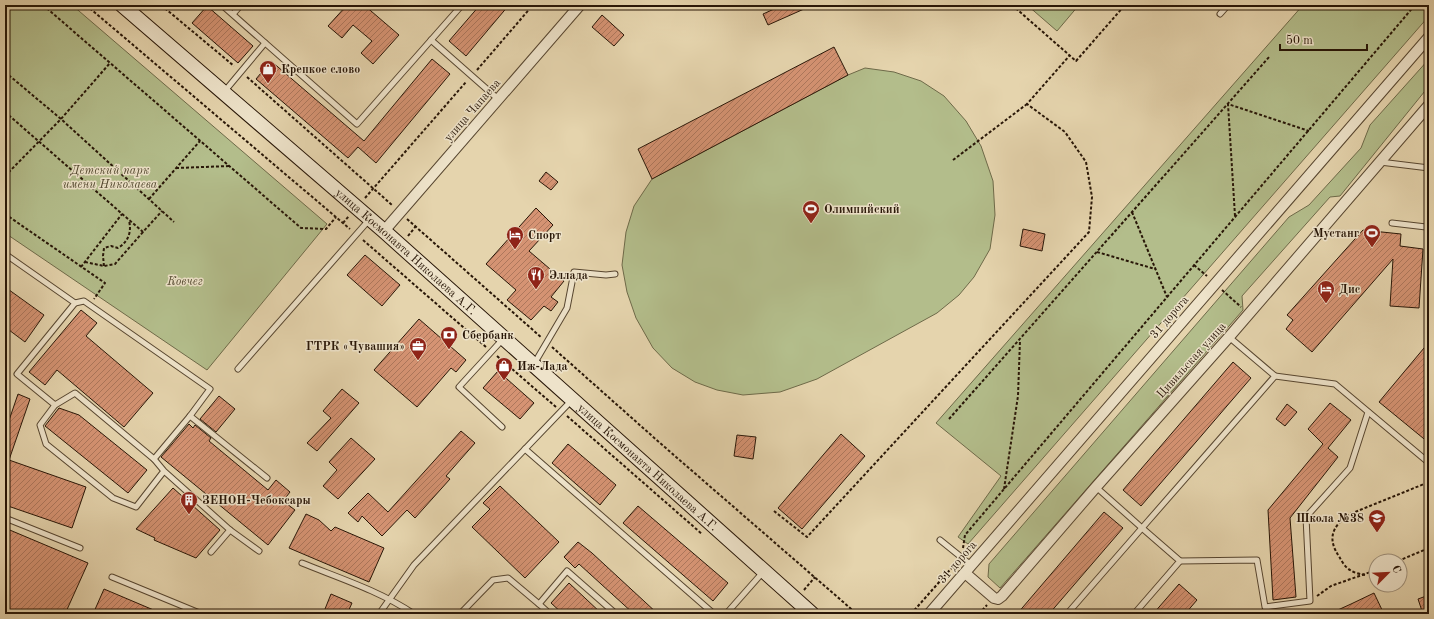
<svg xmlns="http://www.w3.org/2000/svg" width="1434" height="619" font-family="'Old Standard TT',serif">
  <defs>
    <pattern id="building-hatch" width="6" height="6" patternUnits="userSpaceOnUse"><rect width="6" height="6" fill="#d59373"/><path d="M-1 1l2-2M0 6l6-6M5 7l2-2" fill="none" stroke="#ad775c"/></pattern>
  </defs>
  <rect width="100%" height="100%" fill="#e5d4ad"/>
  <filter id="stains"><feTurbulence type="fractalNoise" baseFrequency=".005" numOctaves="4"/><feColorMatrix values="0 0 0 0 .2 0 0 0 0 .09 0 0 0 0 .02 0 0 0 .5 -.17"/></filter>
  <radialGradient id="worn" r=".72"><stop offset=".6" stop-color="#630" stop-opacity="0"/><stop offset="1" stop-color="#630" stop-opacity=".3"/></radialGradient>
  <!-- green -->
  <g fill="#b3bd8b" stroke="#6e6a49">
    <path d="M5,5H72L327,224L207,370L5,233Z"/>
    <path d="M1027,5H1079L1057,31Z"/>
    <path d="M1303,5H1429V16L968,544L958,537L1001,476L936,423Z"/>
    <path d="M1429,59V86L1340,196L1330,197L1242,296L1243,310L1000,588L988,577L989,564L1289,217L1309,205L1361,148L1370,125Z"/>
    <path d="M865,68L894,72L921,81L944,96L966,121L981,146L993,181L995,215L990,249L974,277L959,295L937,313L817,379L780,392L743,395L717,390L695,382L672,368L653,348L636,318L627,292L622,265L626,232L634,206L652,179L848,75Z"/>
  </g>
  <!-- building -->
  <g fill="url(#building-hatch)" stroke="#281607">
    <path d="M347,5H364L399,35L373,64L361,53L372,41L353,25L342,38L328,26Z"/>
    <path d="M480,5H509L466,56L449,41Z"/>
    <path d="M783,5H813L768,25L763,14Z"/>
    <path d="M207,6L253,46L238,63L192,23Z"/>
    <path d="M602,15L624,35L614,46L592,27Z"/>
    <path d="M834,47L848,75L652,179L638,149Z"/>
    <path d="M432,59L450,74L376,163L358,147L348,158L256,79L271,61L364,141Z"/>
    <path d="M546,172L558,182L551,190L539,181Z"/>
    <path d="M536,208L553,225L529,251L564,281L551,297L558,302L551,311L544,306L531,320L507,300L516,290L486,264Z"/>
    <path d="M1023,229L1045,234L1042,251L1020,246Z"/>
    <path d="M1363,230L1401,234L1400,246L1423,249L1419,308L1390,306L1393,259L1312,352L1286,329L1293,320L1287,315Z"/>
    <path d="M365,255L400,285L382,306L347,275Z"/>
    <path d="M5,287L44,315L25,342L5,327Z"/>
    <path d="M81,310L97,323L86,336L153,393L124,427L57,370L45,385L29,372Z"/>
    <path d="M419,319L466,360L456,372L451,368L417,407L374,370Z"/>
    <path d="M1429,342V443L1379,402Z"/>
    <path d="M1233,362L1251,378L1141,506L1123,490Z"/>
    <path d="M498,371L534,403L520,419L483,388Z"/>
    <path d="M342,389L359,403L317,451L307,443L331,418L323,411Z"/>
    <path d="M18,394L30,399L9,460L86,487L72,528L5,505V432Z"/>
    <path d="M219,396L235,409L216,432L200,419Z"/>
    <path d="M1330,403L1351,420L1328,448L1338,457L1290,518L1296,597L1273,600L1268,510L1323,444L1308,429Z"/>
    <path d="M1287,404L1297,412L1285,426L1276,419Z"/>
    <path d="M59,408L79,415L147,470L128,493L45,426Z"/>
    <path d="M189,424L193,428L195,425L211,438L209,441L268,490L276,480L290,492L283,501L295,510L268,545L161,457Z"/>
    <path d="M461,431L475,443L446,476L450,479L415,518L407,510L382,536L362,516L358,522L348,513L368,493L388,512Z"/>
    <path d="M841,434L865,456L802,529L778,508Z"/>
    <path d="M737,435L756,437L753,459L734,456Z"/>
    <path d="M351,438L375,459L338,499L323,486L337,470L329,462Z"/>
    <path d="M568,444L616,485L600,505L552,463Z"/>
    <path d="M500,486L559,542L525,578L472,527L490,509L483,503Z"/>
    <path d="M173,488L220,530L196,558L154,540L155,538L136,529Z"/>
    <path d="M638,506L728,583L713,601L623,523Z"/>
    <path d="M1104,512L1123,528L1049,614H1017Z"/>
    <path d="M306,514L319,520L331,531L335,527L384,548L369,582L289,548Z"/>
    <path d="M5,528L88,563L65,614H5Z"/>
    <path d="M578,542L592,553L658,614H634L579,564L575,568L564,557Z"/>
    <path d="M569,583L602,614H563L551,603Z"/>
    <path d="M1179,584L1197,600L1185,614H1153Z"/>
    <path d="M104,589L163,614H93Z"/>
    <path d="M1374,593L1384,614H1329L1351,604Z"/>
    <path d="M331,594L352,603L347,614H323Z"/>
    <path d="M1429,595V614H1423L1418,599Z"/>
  </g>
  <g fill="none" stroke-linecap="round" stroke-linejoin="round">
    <defs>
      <g id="lane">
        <path d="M222,5L357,124L462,5"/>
        <path d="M233,14L241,5"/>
        <path d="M1220,14L1228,5"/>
        <path d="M431,40L498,99"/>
        <path d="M224,92L265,43"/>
        <path d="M1380,162L1429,168"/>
        <path d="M1392,223L1426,227L1429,225"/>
        <path d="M5,254L75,303"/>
        <path d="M534,364L567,308L574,272L606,275L615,274"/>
        <path d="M238,369L369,220"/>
        <path d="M1275,376L1335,384L1428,462L1429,460"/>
        <path d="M55,405L17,374L75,303L84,301L210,389L190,416L154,459"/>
        <path d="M190,416L267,478"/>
        <path d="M502,427L459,387L503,339"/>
        <path d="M525,449L714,614"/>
        <path d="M164,471L136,507L113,498L46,444L40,425L55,405L75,393L154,459L164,471L230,530L259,551"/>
        <path d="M1096,487L1142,528L1275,376L1229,337"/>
        <path d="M5,518L80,548"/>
        <path d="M940,540L971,565"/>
        <path d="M211,552L230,530"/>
        <path d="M1180,561L1257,560L1265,607L1310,601L1306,517L1350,468L1368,412"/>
        <path d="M302,563C339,578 380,591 414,614"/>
        <path d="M112,577L202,614"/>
        <path d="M539,604L550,614"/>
        <path d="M379,614L414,565L571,401"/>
        <path d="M460,614L493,580L508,578L539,604L567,571L616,614"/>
        <path d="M726,614L764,571"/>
        <path d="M1067,614L1142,528L1180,561L1134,614"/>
      </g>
      <g id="street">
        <path d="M384,231L580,5"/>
        <path d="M965,573L994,598L998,599L1002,596L1096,487L1229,337L1429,105"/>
        <path d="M929,614L1429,37"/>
      </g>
      <g id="secondary">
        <path id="s1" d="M122,5L384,231L812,614"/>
      </g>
    </defs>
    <!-- lane casing -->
    <use href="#lane" stroke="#574630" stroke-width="7"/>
    <!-- street casing -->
    <use href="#street" stroke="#574630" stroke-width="12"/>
    <!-- secondary casing -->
    <use href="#secondary" stroke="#281607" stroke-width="16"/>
    <!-- path -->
    <g stroke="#281607" stroke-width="2" stroke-dasharray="3 2" stroke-linecap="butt">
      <path d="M43,5L301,228L326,229L336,217"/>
      <path d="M86,5L350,229"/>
      <path d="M161,5L234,66"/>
      <path d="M1012,5L1076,61L1125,5"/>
      <path d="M477,70L533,5"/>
      <path d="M5,72L61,119L174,222"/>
      <path d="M247,77L392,205"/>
      <path d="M5,112L143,232L162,211"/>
      <path d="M953,160L1027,104"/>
      <path d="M176,168L230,166"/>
      <path d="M5,176L61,119L110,63"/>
      <path d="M365,198L466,82"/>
      <path d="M149,199L200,141"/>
      <path d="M1132,212L1167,297"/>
      <path d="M5,214L105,283L94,299"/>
      <path d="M1235,216L1228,104L1309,131"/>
      <path d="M407,219L542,338"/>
      <path d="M343,223L349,216"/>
      <path d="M408,236L416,226"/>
      <path d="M363,240L486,347"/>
      <path d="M1097,252L1155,269"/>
      <path d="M85,262L104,266L115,264L143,232"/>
      <path d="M1194,265L1207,276"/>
      <path d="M104,266L103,256L104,248L111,246L118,248C128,242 132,232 129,221"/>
      <path d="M81,267L122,214"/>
      <path d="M1222,290L1241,307"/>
      <path d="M552,347L660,443L857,614"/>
      <path d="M497,356L556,407"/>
      <path d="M567,416L702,534"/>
      <path d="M949,419L1270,56"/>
      <path d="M1004,489L1018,396L1020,340"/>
      <path d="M774,511L807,537L1089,232L1092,197L1086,162L1065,132L1027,104L1070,55"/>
      <path d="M963,548L965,535L1415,5"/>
      <path d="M1398,561L1429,548"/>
      <path d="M1365,575C1360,574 1354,573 1350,570C1346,568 1342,562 1340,558C1327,539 1331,527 1350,514L1429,482"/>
      <path d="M804,590L815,577"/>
      <path d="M1317,596L1331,586L1376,570"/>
      <path d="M911,614L956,563"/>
      <path d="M979,614L987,605"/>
      <path d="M994,614L997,610"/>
    </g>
    <!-- lane -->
    <use href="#lane" stroke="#eee3ca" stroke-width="5"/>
    <!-- street -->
    <use href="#street" stroke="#eee3ca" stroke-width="10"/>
    <!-- secondary -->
    <use href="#secondary" stroke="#eee3ca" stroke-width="14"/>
  </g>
  <!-- icons -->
  <defs>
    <symbol id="shop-pin" viewBox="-11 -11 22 30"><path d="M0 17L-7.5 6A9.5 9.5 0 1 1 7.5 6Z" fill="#8f2418" stroke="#eee3ca"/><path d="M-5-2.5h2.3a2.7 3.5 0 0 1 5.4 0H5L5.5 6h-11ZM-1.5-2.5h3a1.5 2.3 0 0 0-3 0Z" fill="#fff"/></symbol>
    <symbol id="stadium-pin" viewBox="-11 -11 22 30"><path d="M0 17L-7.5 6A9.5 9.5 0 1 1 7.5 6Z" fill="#8f2418" stroke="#eee3ca"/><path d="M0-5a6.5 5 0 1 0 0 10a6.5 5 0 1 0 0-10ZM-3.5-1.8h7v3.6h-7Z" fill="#fff"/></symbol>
    <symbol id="hotel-pin" viewBox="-11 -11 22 30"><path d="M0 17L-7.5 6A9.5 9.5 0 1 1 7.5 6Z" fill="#8f2418" stroke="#eee3ca"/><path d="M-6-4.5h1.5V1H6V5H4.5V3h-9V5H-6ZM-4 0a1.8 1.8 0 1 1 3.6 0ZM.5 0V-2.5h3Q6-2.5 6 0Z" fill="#fff"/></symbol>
    <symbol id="restaurant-pin" viewBox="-11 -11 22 30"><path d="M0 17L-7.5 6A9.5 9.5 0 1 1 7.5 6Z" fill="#8f2418" stroke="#eee3ca"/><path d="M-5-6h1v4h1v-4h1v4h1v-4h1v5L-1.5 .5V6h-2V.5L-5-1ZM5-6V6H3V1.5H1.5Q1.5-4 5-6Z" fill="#fff"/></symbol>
    <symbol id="bank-pin" viewBox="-11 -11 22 30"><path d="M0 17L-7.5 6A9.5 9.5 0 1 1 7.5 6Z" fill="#8f2418" stroke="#eee3ca"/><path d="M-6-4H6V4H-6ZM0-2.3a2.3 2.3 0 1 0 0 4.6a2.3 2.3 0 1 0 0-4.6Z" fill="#fff"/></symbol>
    <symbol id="office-pin" viewBox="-11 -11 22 30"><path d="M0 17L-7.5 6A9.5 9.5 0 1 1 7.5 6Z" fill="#8f2418" stroke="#eee3ca"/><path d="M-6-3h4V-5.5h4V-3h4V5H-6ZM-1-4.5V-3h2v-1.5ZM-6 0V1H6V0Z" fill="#fff"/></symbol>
    <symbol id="building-pin" viewBox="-11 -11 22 30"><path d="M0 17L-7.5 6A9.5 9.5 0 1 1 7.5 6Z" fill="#8f2418" stroke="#eee3ca"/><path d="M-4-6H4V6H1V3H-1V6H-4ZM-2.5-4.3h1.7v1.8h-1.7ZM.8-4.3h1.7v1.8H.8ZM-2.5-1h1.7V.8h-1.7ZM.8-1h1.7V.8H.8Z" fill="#fff"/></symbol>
    <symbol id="school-pin" viewBox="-11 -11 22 30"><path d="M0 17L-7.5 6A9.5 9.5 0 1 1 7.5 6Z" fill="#8f2418" stroke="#eee3ca"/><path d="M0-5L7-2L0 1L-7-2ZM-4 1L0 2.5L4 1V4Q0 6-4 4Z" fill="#fff"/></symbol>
  </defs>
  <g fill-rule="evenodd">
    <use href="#shop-pin" x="258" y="59" width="20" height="27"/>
    <use href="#stadium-pin" x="801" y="199" width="20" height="27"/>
    <use href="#stadium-pin" x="1362" y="223" width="20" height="27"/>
    <use href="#hotel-pin" x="505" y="225" width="20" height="27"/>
    <use href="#restaurant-pin" x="526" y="265" width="20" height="27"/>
    <use href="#hotel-pin" x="1316" y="279" width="20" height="27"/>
    <use href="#bank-pin" x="439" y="325" width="20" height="27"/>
    <use href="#office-pin" x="408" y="336" width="20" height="27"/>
    <use href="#shop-pin" x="494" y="356" width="20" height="27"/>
    <use href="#building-pin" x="179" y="490" width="20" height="27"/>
    <use href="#school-pin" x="1367" y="508" width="20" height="27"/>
  </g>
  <g text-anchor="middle" stroke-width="3" stroke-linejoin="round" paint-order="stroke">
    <!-- poi labels -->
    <g font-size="12" font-weight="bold" fill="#281607" stroke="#eee3ca" text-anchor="start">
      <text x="281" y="73">Крепкое слово</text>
      <text x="824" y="213">Олимпийский</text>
      <text x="1359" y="237" text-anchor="end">Мустанг</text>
      <text x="528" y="239">Спорт</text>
      <text x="549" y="279">Эллада</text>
      <text x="1339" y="293">Дис</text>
      <text x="462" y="339">Сбербанк</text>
      <text x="405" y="350" text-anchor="end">ГТРК «Чувашия»</text>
      <text x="517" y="370">Иж-Лада</text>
      <text x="202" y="504">ЗЕНОН-Чебоксары</text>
      <text x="1364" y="522" text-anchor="end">Школа №38</text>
    </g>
    <!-- street labels -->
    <g font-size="12" fill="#281607" stroke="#eee3ca">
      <text transform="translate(472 110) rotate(-49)" y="4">улица Чапаева</text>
      <text dy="4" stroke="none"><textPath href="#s1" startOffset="376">улица Космонавта Николаева А.Г.</textPath></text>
      <text transform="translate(1169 317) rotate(-49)" y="4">31 дорога</text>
      <text transform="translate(1191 360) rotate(-48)" y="4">Цивильская улица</text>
      <text dy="4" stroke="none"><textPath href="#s1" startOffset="700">улица Космонавта Николаева А.Г.</textPath></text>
      <text transform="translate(957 562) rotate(-49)" y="4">31 дорога</text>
    </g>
    <!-- park labels -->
    <g font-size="12" font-style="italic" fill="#52482f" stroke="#eee3ca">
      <text x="110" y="174">Детский парк<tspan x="110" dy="14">имени Николаева</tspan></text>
      <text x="185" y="285">Ковчег</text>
    </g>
  </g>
  <!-- margin -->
  <rect width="1434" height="619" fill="none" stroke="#e5d4ad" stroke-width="20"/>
  <rect x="6" y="6" width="1422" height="607" fill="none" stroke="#281607" stroke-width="2"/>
  <rect x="10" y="10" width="1414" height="599" fill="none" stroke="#281607"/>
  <!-- north arrow -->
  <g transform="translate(1388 573) rotate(66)"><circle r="19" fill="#eee3ca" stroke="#9f917c"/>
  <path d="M0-3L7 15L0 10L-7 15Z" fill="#8f2418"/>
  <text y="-6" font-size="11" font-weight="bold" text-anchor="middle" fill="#281607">С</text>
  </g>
  <!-- scale -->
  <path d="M1280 44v6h87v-6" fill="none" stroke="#281607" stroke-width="2"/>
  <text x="1286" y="44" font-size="12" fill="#281607" stroke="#eee3ca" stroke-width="3" paint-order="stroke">50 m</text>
  <rect width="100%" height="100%" filter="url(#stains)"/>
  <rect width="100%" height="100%" fill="url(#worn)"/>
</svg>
